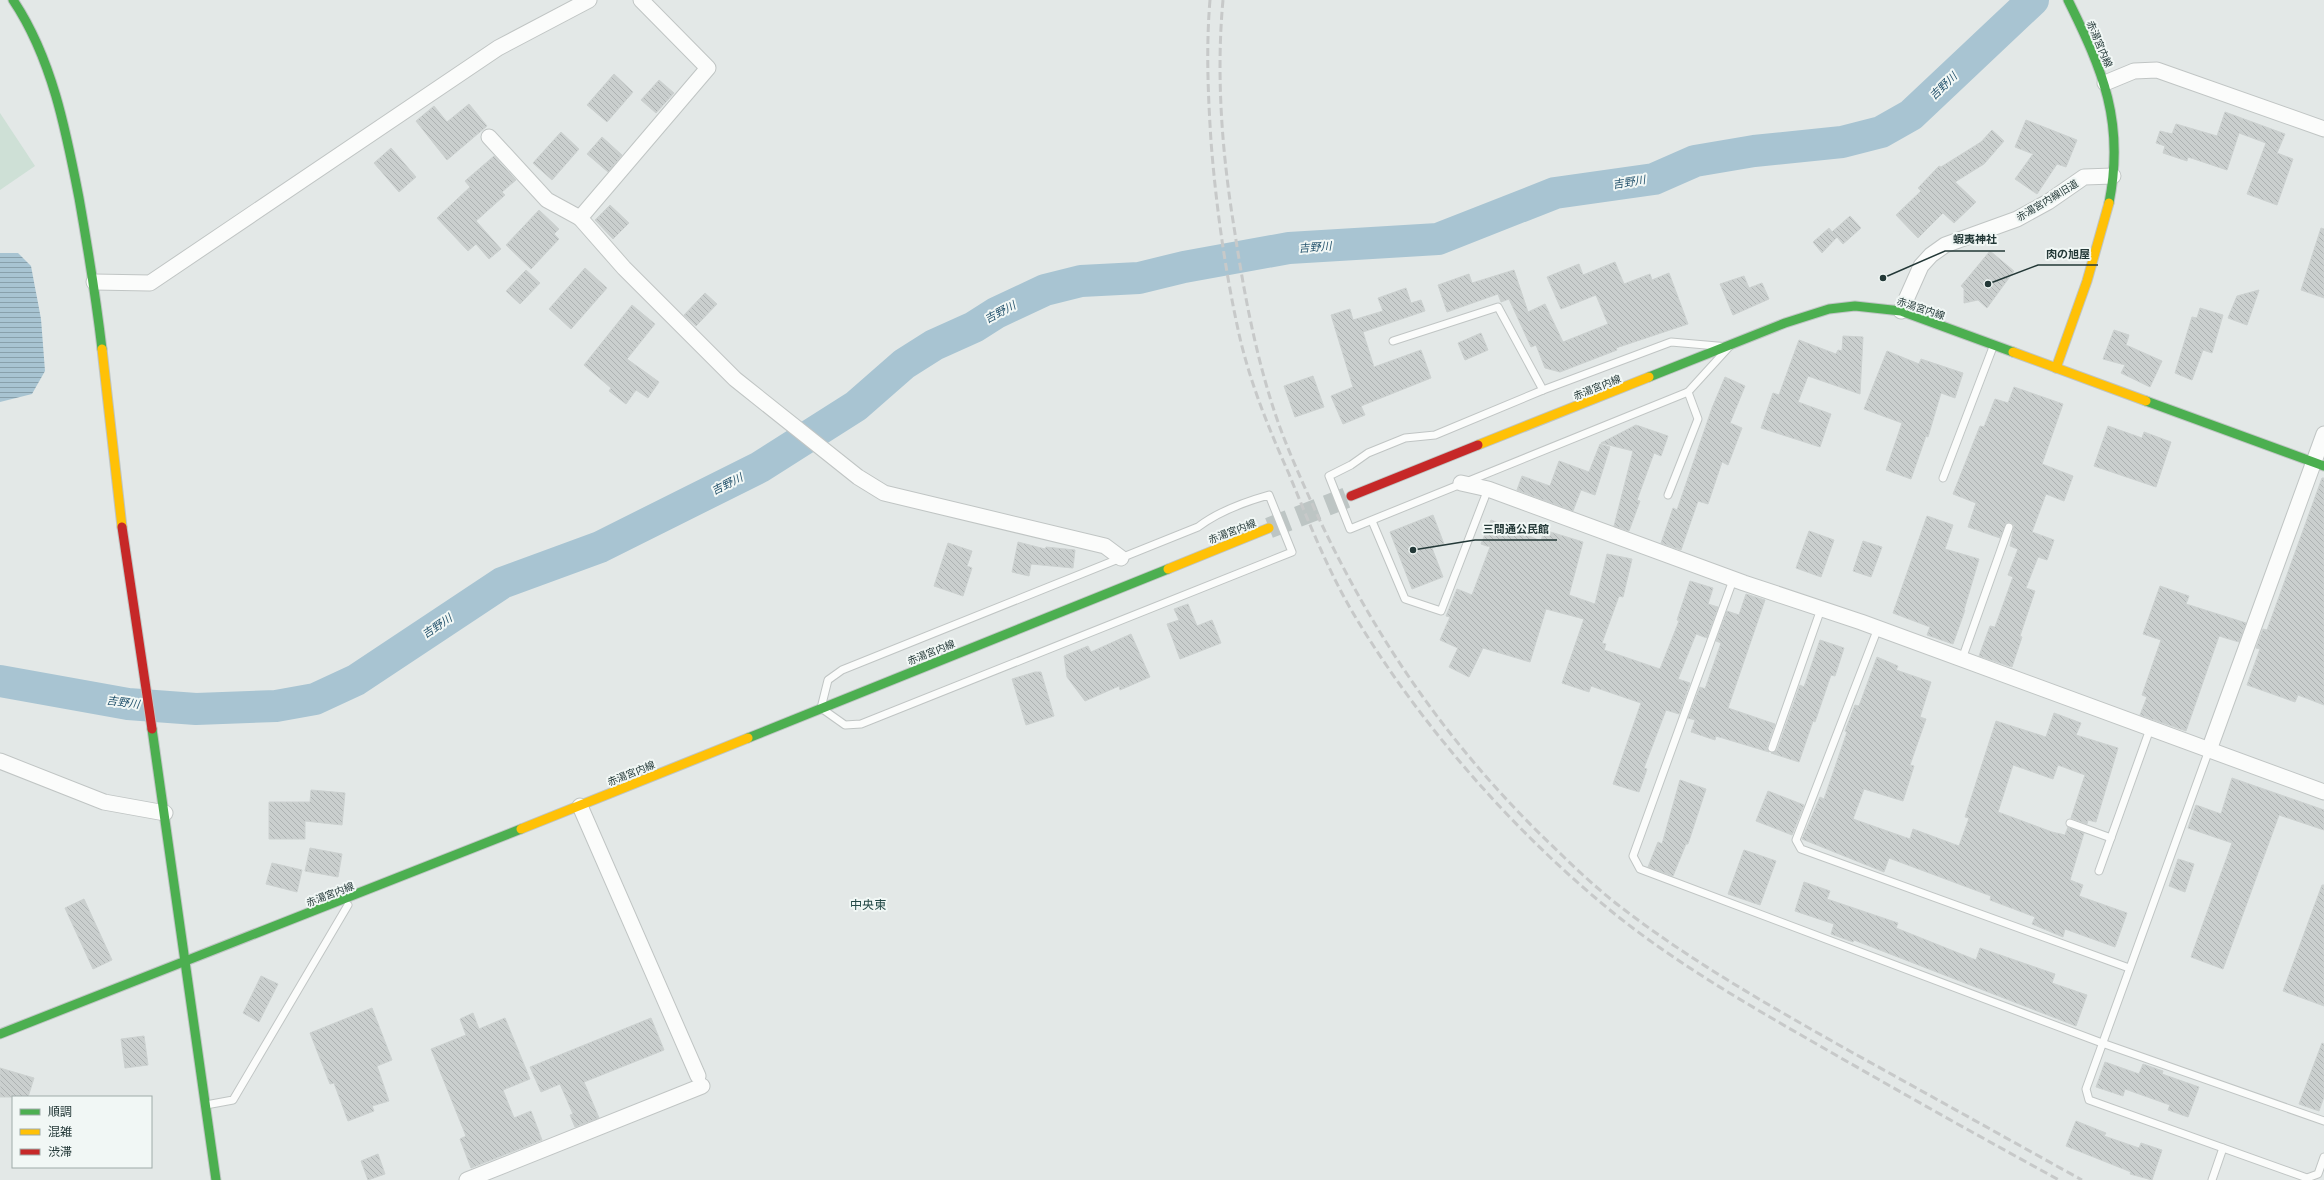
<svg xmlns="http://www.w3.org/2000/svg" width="2324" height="1180" font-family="'Fira Sans Condensed','Noto Sans JP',sans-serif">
  <defs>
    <pattern id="water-rules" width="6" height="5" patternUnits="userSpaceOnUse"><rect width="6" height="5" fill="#a8c4d2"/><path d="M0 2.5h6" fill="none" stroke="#88a0ab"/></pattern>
    <pattern id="building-back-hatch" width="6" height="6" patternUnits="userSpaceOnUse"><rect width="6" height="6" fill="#cacfce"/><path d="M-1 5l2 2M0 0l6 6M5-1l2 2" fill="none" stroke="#adb2b2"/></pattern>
  </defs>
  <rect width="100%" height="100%" fill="#e3e8e7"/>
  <!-- green -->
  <path fill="#cee0d6" d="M0,113L35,166L0,190Z"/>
  <!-- water -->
  <path fill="url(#water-rules)" d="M0,253H18L31,266L41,319L45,371L32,394L0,402Z"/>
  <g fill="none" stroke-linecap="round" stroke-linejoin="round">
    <!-- river -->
    <path stroke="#a8c4d2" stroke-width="32" d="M0,681L128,704L196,709L276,706L315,699L356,680L502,583L600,547L760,467L856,406L904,364L934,345L974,327L996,313L1045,290L1081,281L1139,278L1184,267L1289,248L1438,239L1555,193L1654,179L1695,161L1754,151L1842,142L1881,132L1911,115L2033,0"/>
  </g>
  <!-- building -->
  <g fill="url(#building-back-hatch)" stroke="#ccd1d0">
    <path d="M614,74L633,92L607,122L587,105Z"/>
    <path d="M659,80L674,93L656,113L641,100Z"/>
    <path d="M469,104L487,126L447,160L416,121L434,106L447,122Z"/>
    <path d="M2225,112L2285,134L2277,153L2293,159L2277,205L2247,194L2266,143L2239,133L2227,170L2188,157L2187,161L2163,153L2165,146L2156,143L2160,131L2172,134L2176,124L2217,136Z"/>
    <path d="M2026,120L2077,140L2066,167L2057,164L2037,194L2015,179L2033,154L2015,147Z"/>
    <path d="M1992,130L2004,141L1984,164L1955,182L1976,202L1954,223L1943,213L1918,238L1896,215L1921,191L1918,188L1939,166L1941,167L1981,142Z"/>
    <path d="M561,132L579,149L552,180L533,163Z"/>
    <path d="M602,137L622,155L608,172L587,154Z"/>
    <path d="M391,148L416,177L399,192L374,163Z"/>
    <path d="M494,156L516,180L502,192L505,195L476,221L501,249L489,259L476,244L468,251L437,218L470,187L465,181Z"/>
    <path d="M610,205L629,223L613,239L595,220Z"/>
    <path d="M539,210L559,229L554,234L559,239L531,269L506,245Z"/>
    <path d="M1850,216L1861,228L1843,244L1837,237L1822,253L1813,242L1829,228L1832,232Z"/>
    <path d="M2321,228L2324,229V298L2301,290Z"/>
    <path d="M1990,251L2014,271L1987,308L1978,300L1964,303V289L1961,286Z"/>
    <path d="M1615,262L1624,284L1650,274L1652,280L1669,273L1688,324L1616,348L1617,350L1560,372L1545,368L1536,345L1531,347L1509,299L1501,302L1498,294L1447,312L1438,285L1469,274L1472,283L1514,270L1528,312L1545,304L1563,342L1608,324L1596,295L1561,309L1547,277L1579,264L1583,275Z"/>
    <path d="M585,268L607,288L571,329L549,309Z"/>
    <path d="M526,270L540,283L520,304L506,291Z"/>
    <path d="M1744,276L1749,288L1762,283L1769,299L1733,315L1720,284Z"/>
    <path d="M1406,288L1411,303L1421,300L1425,311L1363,332L1374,367L1421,350L1431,378L1361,406L1365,415L1343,424L1331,396L1353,387L1331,315L1350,309L1353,320L1383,311L1378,298Z"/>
    <path d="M2259,290L2247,325L2228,318L2237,296Z"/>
    <path d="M705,293L717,304L696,326L684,315Z"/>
    <path d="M632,305L655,324L627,359L659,382L648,398L636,390L626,404L609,391L611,388L584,365Z"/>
    <path d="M2200,308L2223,315L2212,353L2203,350L2192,380L2175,373L2192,317L2197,318Z"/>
    <path d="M2114,330L2129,335L2126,345L2162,361L2150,387L2121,373L2125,365L2103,359Z"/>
    <path d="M1481,333L1488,350L1465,360L1458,343Z"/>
    <path d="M1843,336L1863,337L1860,394L1808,376L1798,402L1831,414L1820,447L1761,428L1773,393L1779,395L1799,340L1836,354L1838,350L1842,351Z"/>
    <path d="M1887,351L1919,364L1921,359L1963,373L1955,398L1941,393L1928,437L1926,436L1911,479L1886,470L1902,423L1864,409Z"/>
    <path d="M1313,376L1324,407L1295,417L1284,386Z"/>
    <path d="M1725,377L1745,386L1730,423L1742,428L1728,465L1722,462L1708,504L1698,501L1681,550L1661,543L1673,508L1677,510L1712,408Z"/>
    <path d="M2014,387L2063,404L2042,464L2073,476L2064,501L2046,494L2032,532L2054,540L2047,560L2038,557L2026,588L2035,591L2020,636L2022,637L2012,667L1979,656L1990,626L1995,627L2013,577L2008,575L2018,549L2010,546L2014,526L2010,522L2006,523L2000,538L1968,527L1976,503L1953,494L1980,426L1984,427L1995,399L2008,403Z"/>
    <path d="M1636,425L1668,436L1661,456L1654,453L1637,500L1640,501L1629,531L1614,526L1633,451L1601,443Z"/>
    <path d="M2108,426L2142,438L2144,432L2171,442L2156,487L2094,466Z"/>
    <path d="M1600,444L1610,447L1595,495L1581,490L1573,511L1517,490L1522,476L1550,486L1559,461L1589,472Z"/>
    <path d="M2322,478H2324V705L2298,695L2295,702L2247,685L2260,649L2256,648L2263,629L2267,630Z"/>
    <path d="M1433,515L1444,544L1432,548L1443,577L1412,589L1390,532Z"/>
    <path d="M1927,516L1953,525L1945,549L1979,559L1964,610H1965L1953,644L1927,635L1930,627L1893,613Z"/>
    <path d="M1491,520L1541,541L1544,530L1583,542L1569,595L1595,604L1607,554L1632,559L1623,597L1619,596L1602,643L1606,644L1604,650L1660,669L1679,621L1677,620L1690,581L1713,588L1708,604L1718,607L1707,638L1696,634L1678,679L1690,683L1679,714L1666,710L1644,768L1647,769L1639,792L1613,784L1641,703L1591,686L1589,692L1562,683L1584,619L1546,609L1530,662L1483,648L1469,677L1449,667L1458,648L1440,640L1450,617L1446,616L1457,589L1472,595L1490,547L1481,544Z"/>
    <path d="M1809,531L1834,540L1821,577L1796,568Z"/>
    <path d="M1863,541L1882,547L1871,577L1853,571Z"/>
    <path d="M1018,542L1045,549L1046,547L1075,550L1073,568L1031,564L1029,576L1012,572Z"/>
    <path d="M948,543L972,551L967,566L972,568L963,596L934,586Z"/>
    <path d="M2160,586L2189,596L2186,604L2246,623L2239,642L2219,636L2186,731L2140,715L2147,697L2142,695L2161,640L2143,634Z"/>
    <path d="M1746,594L1765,600L1728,708L1775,724L1767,747L1769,752L1716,736L1715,740L1691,732L1695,720L1688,718L1700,687L1705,689L1721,643L1716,641L1727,611L1739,615Z"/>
    <path d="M1188,604L1197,626L1212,620L1221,643L1180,659L1167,624L1179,620L1174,609Z"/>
    <path d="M1131,634L1150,677L1120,690L1119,686L1085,701L1067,677L1064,656L1088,646L1091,652Z"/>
    <path d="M1820,640L1844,648L1835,676L1831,675L1815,722L1813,721L1799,762L1771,753L1777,750L1800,685L1804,687Z"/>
    <path d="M1877,657L1898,666L1896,670L1931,682L1920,717L1926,719L1910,765L1914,766L1903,801L1864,789L1853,819L1910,839L1913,829L1959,846L1969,818L1965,817L1996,721L2046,737L2054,713L2081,723L2076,735L2118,748L2096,822L2088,820L2087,824L2071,818L2085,775L2058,765L2053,779L2013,765L1998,812L2052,832L2065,835L2068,827L2084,833L2070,880L2083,885L2079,896L2127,913L2115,947L2065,929L2063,937L2032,924L2035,917L1990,900L1991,896L1889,858L1884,872L1802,839L1820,797L1824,799L1847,732L1845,731L1855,705L1859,706Z"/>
    <path d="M1035,672H1041L1054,716L1026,725L1012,679Z"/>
    <path d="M2232,778L2324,810V830L2279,815L2223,969L2191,957L2232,843L2188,828L2196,805L2221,814Z"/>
    <path d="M1680,780L1706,789L1688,844H1686L1673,876L1648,867L1658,842L1662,844Z"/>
    <path d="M311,790L345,793L342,825L305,821V839H269V802H310Z"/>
    <path d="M1768,791L1804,805L1792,835L1756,821Z"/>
    <path d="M310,848L342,854L338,877L305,871Z"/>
    <path d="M1744,850L1776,861L1760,905L1728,894Z"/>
    <path d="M2178,859L2194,864L2185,892L2169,886Z"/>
    <path d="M272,863L302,870L297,892L266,884Z"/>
    <path d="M1804,882L1830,891L1827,899L1898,923L1896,928L1976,960L1980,948L2055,974L2052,983L2087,995L2076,1026L1854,940L1853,942L1831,934L1834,924L1795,911Z"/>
    <path d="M2322,885H2324V1006L2283,991Z"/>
    <path d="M84,899L112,960L93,969L65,908Z"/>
    <path d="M261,976L278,984L259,1022L243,1013Z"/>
    <path d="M372,1008L392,1060L377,1066L389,1101L372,1106L374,1111L348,1121L334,1083L330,1084L310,1033Z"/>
    <path d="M473,1013L479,1029L505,1018L530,1079L503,1090L514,1118L531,1111L542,1140L471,1168L460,1139L466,1136L431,1049L466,1035L460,1019Z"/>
    <path d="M651,1018L664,1050L584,1082L599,1118L575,1127L570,1115L573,1114L560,1084L541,1092L530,1067Z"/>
    <path d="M144,1036L148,1065L125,1068L121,1039Z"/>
    <path d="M2322,1043L2324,1044V1097L2319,1111L2299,1104Z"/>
    <path d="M2105,1062L2139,1074L2143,1064L2163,1071L2162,1074L2199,1087L2188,1117L2168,1110L2170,1105L2125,1089L2123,1096L2096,1087Z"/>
    <path d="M0,1068L34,1078L28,1097H0Z"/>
    <path d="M2076,1121L2106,1133L2104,1136L2139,1148L2141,1143L2162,1150L2152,1180L2130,1174L2131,1172L2066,1146Z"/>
    <path d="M378,1154L385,1174L368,1180L361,1161Z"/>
  </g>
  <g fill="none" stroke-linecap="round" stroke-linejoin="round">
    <!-- secondary-tunnel -->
    <path stroke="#bdc5c4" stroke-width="21" stroke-dasharray="21 10" stroke-linecap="butt" d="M1269,528L1351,496"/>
    <defs>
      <g id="lane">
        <path d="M1393,341L1498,307L1543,390"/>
        <path d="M1671,342L1729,347L1688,392L1350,529L1329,476L1351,465L1368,453L1405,438L1435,435L1543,390Z"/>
        <path d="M1943,478L1993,347"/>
        <path d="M1269,495L1292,552L861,724L845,725L821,708L828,680L842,670L1198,527C1219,511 1244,502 1269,495Z"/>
        <path d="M1668,495L1698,419L1688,392"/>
        <path d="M1372,521L1405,599L1441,611L1488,489"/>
        <path d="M1733,580L1633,856L1640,869L2102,1043L2324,1121"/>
        <path d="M1878,628L1796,840L1801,849L2129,968"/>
        <path d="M1962,659L2009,527"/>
        <path d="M1772,748L1821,609"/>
        <path d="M2209,750L2086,1089L2089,1100L2307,1178L2318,1174L2324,1157"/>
        <path d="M2070,823L2111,838"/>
        <path d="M2099,871L2150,729"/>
        <path d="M206,1105L233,1100L348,905"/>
        <path d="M2212,1180L2223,1148"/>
      </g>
      <g id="street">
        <path d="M641,0L708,68L580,218L624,268L735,379L858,477L884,493L1105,546L1121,558"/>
        <path d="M2105,83L2134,71L2157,70L2324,129"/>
        <path d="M489,137L547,200L580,218"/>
        <path d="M94,282L150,283L498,48L589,0"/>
        <path d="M1901,311L1921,266L1931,255L1945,245L2017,219L2048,202L2084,177L2113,176"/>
        <path d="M1461,483L1488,489L1744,583L1861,622L2324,792"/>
        <path d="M2209,750L2324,434"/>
        <path d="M0,761L104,802L165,813"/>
        <path d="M580,806L698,1076"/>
        <path d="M467,1180L702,1086"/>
      </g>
      <g id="fast">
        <path d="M13,0C52,58 66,131 79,198C88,249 96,298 102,349"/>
        <path d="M2068,0C2103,71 2125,122 2109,203"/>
        <path d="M1649,377L1785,323L1829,309L1855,306L1901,311L2013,352"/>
        <path d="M2146,401L2324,466"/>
        <path d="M152,729L216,1180"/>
        <path d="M748,738L1168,569"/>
        <path d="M0,1034L521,829"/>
      </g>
      <g id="slow">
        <path d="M102,349L122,527"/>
        <path d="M2013,352L2146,401"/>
        <path d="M2056,368L2087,281L2109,203"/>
        <path d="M1478,445L1649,377"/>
        <path d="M1168,569L1269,528"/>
        <path d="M521,829L748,738"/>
      </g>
      <g id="jam">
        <path d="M1351,496L1478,445"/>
        <path d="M122,527L152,729"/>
      </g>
    </defs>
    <!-- lane casing -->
    <use href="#lane" stroke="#c0c5c4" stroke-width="9"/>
    <!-- street casing -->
    <use href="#street" stroke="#c0c5c4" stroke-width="17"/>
    <!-- fast casing -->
    <use href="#fast" stroke="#bfc5c4" stroke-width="11"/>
    <!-- slow casing -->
    <use href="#slow" stroke="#bfc5c4" stroke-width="11"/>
    <!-- jam casing -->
    <use href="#jam" stroke="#bfc5c4" stroke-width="11"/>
    <!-- lane -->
    <use href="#lane" stroke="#fbfcfb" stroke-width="7"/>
    <!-- street -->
    <use href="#street" stroke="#fbfcfb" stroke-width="15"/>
    <!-- fast -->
    <use href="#fast" stroke="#4caf50" stroke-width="9"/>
    <!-- slow -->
    <use href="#slow" stroke="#ffc107" stroke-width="9"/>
    <!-- jam -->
    <use href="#jam" stroke="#c62828" stroke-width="9"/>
    <!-- rail -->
    <g stroke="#c7c9c9" stroke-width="3" stroke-dasharray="8 4" stroke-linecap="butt">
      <path d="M1210,0C1206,47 1208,94 1211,141C1216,206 1225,270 1239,334C1250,383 1269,429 1289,474C1310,525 1330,576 1359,623C1426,732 1517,835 1616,915C1684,969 1759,1011 1834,1054C1909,1097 1984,1139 2059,1180"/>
      <path d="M1223,0C1216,75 1222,153 1234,227C1243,287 1254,347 1272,404C1282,436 1296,468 1310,499C1367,626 1441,736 1540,834C1566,859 1593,886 1622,908C1695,964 1775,1009 1855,1054C1931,1096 2006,1138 2082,1180"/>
    </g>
  </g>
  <g text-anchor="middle" stroke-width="4" stroke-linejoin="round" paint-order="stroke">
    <!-- street labels -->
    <g font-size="10" fill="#233837" stroke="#f1f7f5">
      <text transform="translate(2100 44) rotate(67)" y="4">赤湯宮内線</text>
      <text transform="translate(2047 200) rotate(-31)" y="4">赤湯宮内線旧道</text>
      <text transform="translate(1921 308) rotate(18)" y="4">赤湯宮内線</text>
      <text transform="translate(1597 387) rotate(-22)" y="4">赤湯宮内線</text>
      <text transform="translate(1232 531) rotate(-21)" y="4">赤湯宮内線</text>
      <text transform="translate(931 652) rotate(-22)" y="4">赤湯宮内線</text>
      <text transform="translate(631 773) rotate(-22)" y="4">赤湯宮内線</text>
      <text transform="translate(330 894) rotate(-21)" y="4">赤湯宮内線</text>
    </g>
    <!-- water labels -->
    <g font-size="11" font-style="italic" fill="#24536d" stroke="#f1f7f5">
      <text transform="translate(1943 86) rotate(-44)" y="4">吉野川</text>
      <text transform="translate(1629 182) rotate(-9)" y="4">吉野川</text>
      <text transform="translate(1315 247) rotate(-4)" y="4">吉野川</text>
      <text transform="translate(1000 312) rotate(-28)" y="4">吉野川</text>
      <text transform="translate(727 484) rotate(-27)" y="4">吉野川</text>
      <text transform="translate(437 626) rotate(-34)" y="4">吉野川</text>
      <text transform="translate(123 702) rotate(8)" y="4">吉野川</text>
    </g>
    <!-- quarter labels -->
    <g font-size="12" fill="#224846" stroke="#f1f7f5">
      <text x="868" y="909">中央東</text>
    </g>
  </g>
  <!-- callouts -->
  <path fill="none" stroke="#233837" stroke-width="1.5" d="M1883 278L1945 251H2005M1988 284L2038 265H2098M1413 550L1475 540H1557"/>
  <g fill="#233837" stroke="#f1f7f5" stroke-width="1.5">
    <circle cx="1883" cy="278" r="4"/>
    <circle cx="1988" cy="284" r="4"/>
    <circle cx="1413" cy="550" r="4"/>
  </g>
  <g font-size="11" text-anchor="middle" font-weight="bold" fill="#233837" stroke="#f1f7f5" stroke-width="4" stroke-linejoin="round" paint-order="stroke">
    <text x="1975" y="243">蝦夷神社</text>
    <text x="2068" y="258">肉の旭屋</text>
    <text x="1516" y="533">三間通公民館</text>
  </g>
  <!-- legend -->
  <rect x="12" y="1096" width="140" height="72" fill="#f1f7f5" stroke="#9faba9"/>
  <rect x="20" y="1109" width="20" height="6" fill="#4caf50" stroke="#9faba9"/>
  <text x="48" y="1116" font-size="12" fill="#233837">順調</text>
  <rect x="20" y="1129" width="20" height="6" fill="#ffc107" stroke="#9faba9"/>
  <text x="48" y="1136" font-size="12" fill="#233837">混雑</text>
  <rect x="20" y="1149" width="20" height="6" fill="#c62828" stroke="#9faba9"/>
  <text x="48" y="1156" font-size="12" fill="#233837">渋滞</text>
</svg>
